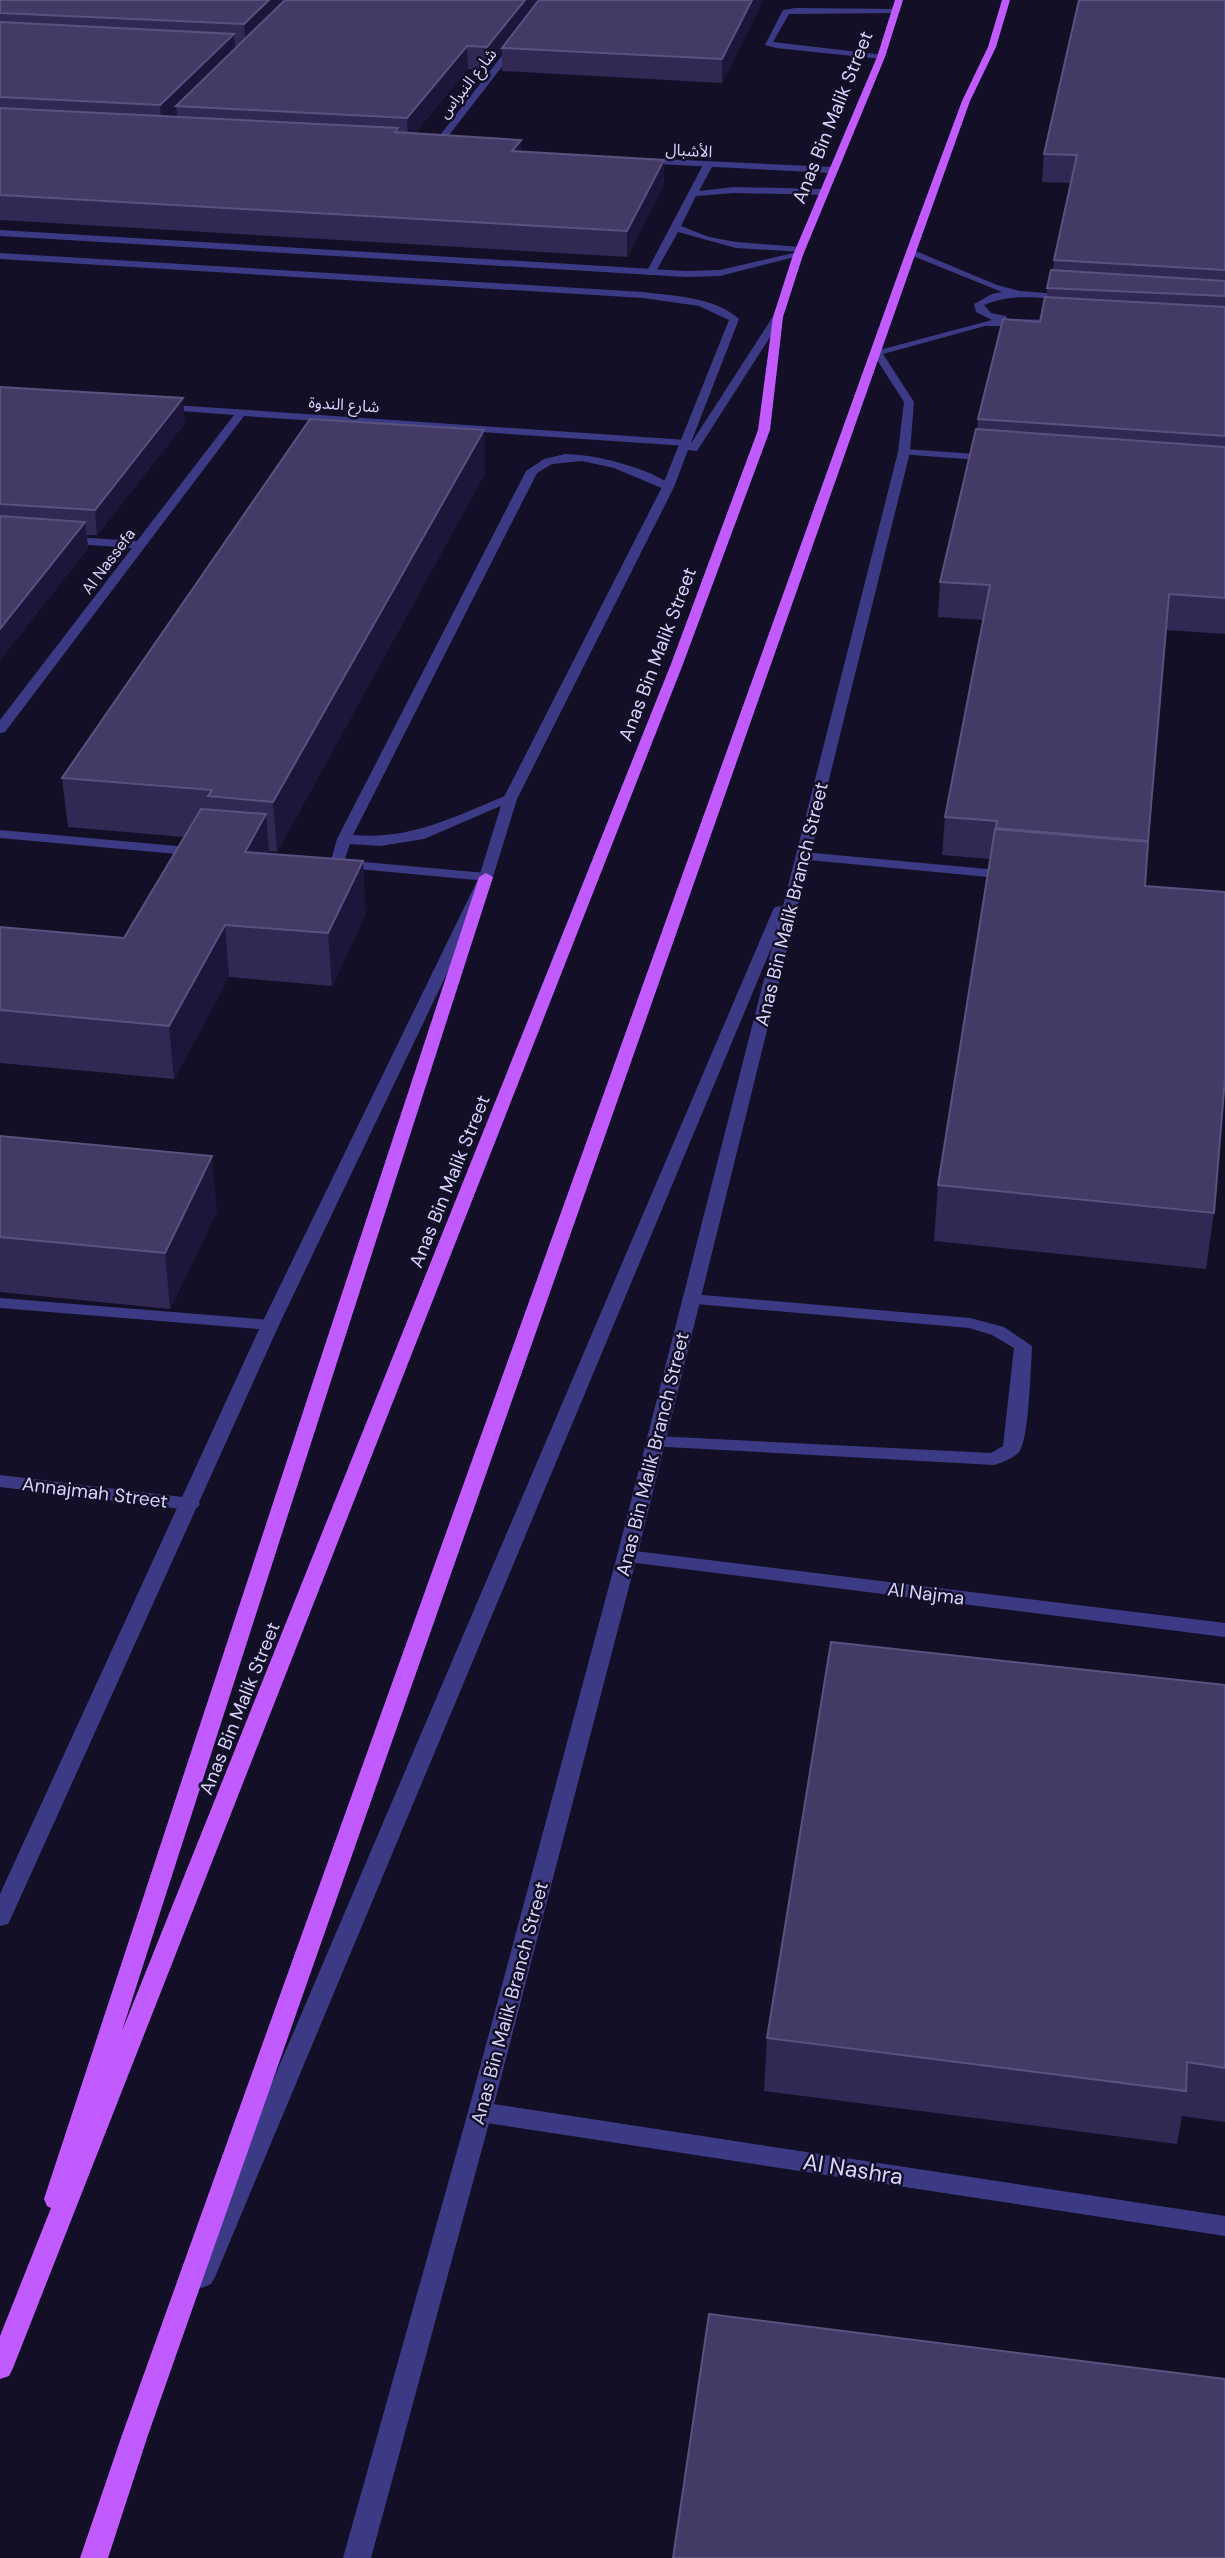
<svg xmlns="http://www.w3.org/2000/svg" width="1225" height="2558" font-family="'DM Sans','Noto Sans Arabic',sans-serif">
  <rect width="100%" height="100%" fill="#130f26"/>
  <g fill="none" stroke-linecap="round" stroke-linejoin="round">
    <!-- service -->
    <g fill="#3d3a85" fill-rule="evenodd">
      <path d="M796,8L897,9L901,11L897,13L789,14L773,42L884,55L881,59L776,48L765,45L783,10Z"/>
      <path d="M708,162L713,165L699,191L734,187L824,189L829,192L824,195L734,193L696,196L681,226L709,237L736,242L800,247L805,250L803,252L736,248L678,232L654,275H648L646,273L703,165Z"/>
      <path d="M565,454C594,454 651,468 674,487L664,489L614,468L582,461L552,464L537,473L353,835C411,840 453,817 505,796L510,795L517,799L424,839L380,846L350,844L342,867H332L330,864L337,839L526,471L544,459Z"/>
      <path d="M691,1294L970,1318L1004,1327L1032,1346C1031,1364 1029,1442 1019,1452C1014,1458 1002,1463 994,1465L649,1446L647,1442L656,1436L991,1453L1003,1446L1014,1348L992,1335L969,1328L685,1303L682,1299L685,1295Z"/>
      <path d="M0,1298L270,1320L279,1325L270,1330L0,1308Z"/>
    </g>
    <!-- minor -->
    <g fill="#3d3a85" fill-rule="evenodd">
      <path d="M514,40L521,42L436,152H430V148Z"/>
      <path d="M640,158L832,167L837,170L832,173L637,163V159Z"/>
      <path d="M159,404L687,440L693,443L687,446L244,416L5,732L0,733V720L132,548L63,543L59,542V536L137,541L234,415L155,409V405Z"/>
      <path d="M904,449L991,455L997,458L991,461L900,454L898,452Z"/>
      <path d="M0,830L199,848L206,852L199,856L0,838Z"/>
      <path d="M803,852L1009,871L1016,875L1009,879L798,859L796,856Z"/>
      <path d="M342,860L486,873L493,877L486,881L337,867L335,864Z"/>
      <path d="M0,1475L190,1498L197,1500L200,1504L197,1508L190,1510L0,1487Z"/>
      <path d="M627,1550L1225,1623V1637L620,1561L617,1556L620,1551Z"/>
      <path d="M480,2102L1225,2216V2236L480,2122L472,2119L468,2112L472,2105Z"/>
    </g>
    <!-- tertiary -->
    <g fill="#3d3a85" fill-rule="evenodd">
      <path d="M0,230L686,271L720,270L798,252L803,255L720,276L686,277L0,236Z"/>
      <path d="M911,249L997,285L1020,291L1072,295L1073,297L1068,300C1039,298 1011,293 984,305L991,313L1006,316L1007,319L1064,320L1069,323L1064,326H985L883,354L914,402L910,452L637,1556L492,2112L371,2558H343L468,2112L617,1556L773,944L215,2277L211,2284L202,2288L193,2284L189,2277L773,910L775,907L783,906L898,452L904,402L872,352L992,320L976,312L974,304L992,294L1002,292L908,254V250Z"/>
      <path d="M0,253L643,292C674,296 715,297 739,319L690,445L774,315L783,317L697,451L688,450L674,487L517,799L493,877L279,1325L11,1918L8,1924L0,1926V1894L261,1325L479,877L503,799L662,487L729,320L699,306L643,298L0,259Z"/>
    </g>
    <!-- primary -->
    <g fill="#c25bff" fill-rule="evenodd">
      <path d="M895,0H903L885,57L803,255L783,317L770,430L683,664L13,2368L9,2376L0,2379V2336L51,2208L47,2206L44,2199L479,877L486,873L493,877L122,2031L671,664L758,430L773,317L793,255L877,57Z"/>
      <path d="M1002,0H1010L996,47L970,101L916,252L148,2435L108,2558H80L122,2435L906,252L962,101L988,47Z"/>
    </g>
  </g>
  <!-- wall -->
  <g fill="#312854">
    <path d="M0,0H763L722,83L502,71V52L487,70L468,69L415,133L521,152L664,160V185L627,257L0,220Z"/>
    <path d="M1225,0V634L1166,630L1145,886L1214,1213L1206,1269L934,1241L938,1185L990,859L942,855L945,817L983,620L938,617L940,582L977,429L978,419L1040,322L1047,297V288L1053,270L1054,260L1071,183L1042,182L1044,154Z"/>
    <path d="M0,387L185,423L97,535H87L88,548L0,660Z"/>
    <path d="M484,430L485,473L277,852L269,851V854L366,913L332,986L229,977L174,1079L0,1063V927L124,938L184,837L68,827L62,778Z"/>
    <path d="M0,1136L217,1211L170,1309L0,1292Z"/>
    <path d="M1225,1685V2122L1182,2116L1177,2144L764,2091L767,2038Z"/>
  </g>
  <!-- shaded-wall -->
  <g fill="#1d163a">
    <path d="M269,0H293L246,46L244,24Z"/>
    <path d="M525,0H543L502,48V52L487,70V47Z"/>
    <path d="M752,0H763L722,83V59Z"/>
    <path d="M234,34L236,56L176,106L177,115L162,129L160,105Z"/>
    <path d="M467,46L468,69L408,142L407,118Z"/>
    <path d="M521,140V164L512,151Z"/>
    <path d="M664,160V185L627,257V231Z"/>
    <path d="M183,398L185,423L97,535L95,510Z"/>
    <path d="M484,430L485,473L277,852L273,802Z"/>
    <path d="M85,522L88,548L0,660V629Z"/>
    <path d="M266,814L270,865L245,852Z"/>
    <path d="M363,861L366,913L332,986L328,933Z"/>
    <path d="M225,925L229,977L174,1079L169,1026Z"/>
    <path d="M212,1156L217,1211L170,1309L165,1253Z"/>
  </g>
  <!-- building -->
  <g fill="#433a66" stroke="#5a527e" stroke-width="2">
    <path d="M0,0H269L244,24L0,13Z"/>
    <path d="M285,0H525L487,47L467,46L407,118L176,106Z"/>
    <path d="M539,0H752L722,59L502,48Z"/>
    <path d="M1079,0H1225V270L1054,260L1077,155L1044,154Z"/>
    <path d="M0,22L234,34L160,105L0,97Z"/>
    <path d="M0,108L398,128L395,132L521,140L512,151L664,160L627,231L0,195Z"/>
    <path d="M1051,270L1225,281V296L1047,288Z"/>
    <path d="M1045,297L1225,307V436L978,419L1003,319L1040,322Z"/>
    <path d="M0,387L183,398L95,510L0,504Z"/>
    <path d="M310,419L484,430L273,802L208,796L212,790L62,778Z"/>
    <path d="M976,429L1225,447V598L1169,594L1148,841L996,828L997,821L945,817L990,585L940,582Z"/>
    <path d="M0,516L85,522L0,629Z"/>
    <path d="M201,809L266,814L245,852L363,861L328,933L225,925L169,1026L0,1010V927L124,938Z"/>
    <path d="M995,829L1148,842L1145,886L1225,892V1078L1214,1213L938,1185Z"/>
    <path d="M0,1136L212,1156L165,1253L0,1237Z"/>
    <path d="M831,1642L1225,1685V2068L1187,2062L1186,2091L767,2038Z"/>
    <path d="M709,2314L1225,2379V2558H673Z"/>
  </g>
  <g text-anchor="middle" stroke-width="5" stroke-linejoin="round" paint-order="stroke">
    <!-- far-street labels -->
    <g font-size="16" fill="#d9d4ff" stroke="#130f26">
      <text transform="translate(467 83) rotate(-52)" y="6">شارع النبراس</text>
      <text transform="translate(689 150) rotate(3)" y="6">الأشبال</text>
      <text transform="translate(344 404) rotate(4)" y="6">شارع الندوة</text>
      <text transform="translate(108 561) rotate(-53)" y="6">Al Nassefa</text>
    </g>
    <!-- street labels -->
    <g font-size="19" fill="#d9d4ff" stroke="#130f26">
      <text transform="translate(832 117) rotate(-68)" y="7">Anas Bin Malik Street</text>
      <text transform="translate(657 654) rotate(-69)" y="7">Anas Bin Malik Street</text>
      <text transform="translate(791 904) rotate(-76)" y="7">Anas Bin Malik Branch Street</text>
      <text transform="translate(449 1181) rotate(-68)" y="7">Anas Bin Malik Street</text>
      <text transform="translate(652 1454) rotate(-76)" y="7">Anas Bin Malik Branch Street</text>
      <text transform="translate(95 1492) rotate(7)" y="7">Annajmah Street</text>
      <text transform="translate(926 1593) rotate(7)" y="7">Al Najma</text>
      <text transform="translate(239 1708) rotate(-68)" y="7">Anas Bin Malik Street</text>
      <text transform="translate(509 2003) rotate(-75)" y="7">Anas Bin Malik Branch Street</text>
    </g>
    <!-- near-street labels -->
    <g font-size="23" fill="#d9d4ff" stroke="#130f26">
      <text transform="translate(853 2169) rotate(9)" y="8">Al Nashra</text>
    </g>
  </g>
</svg>
